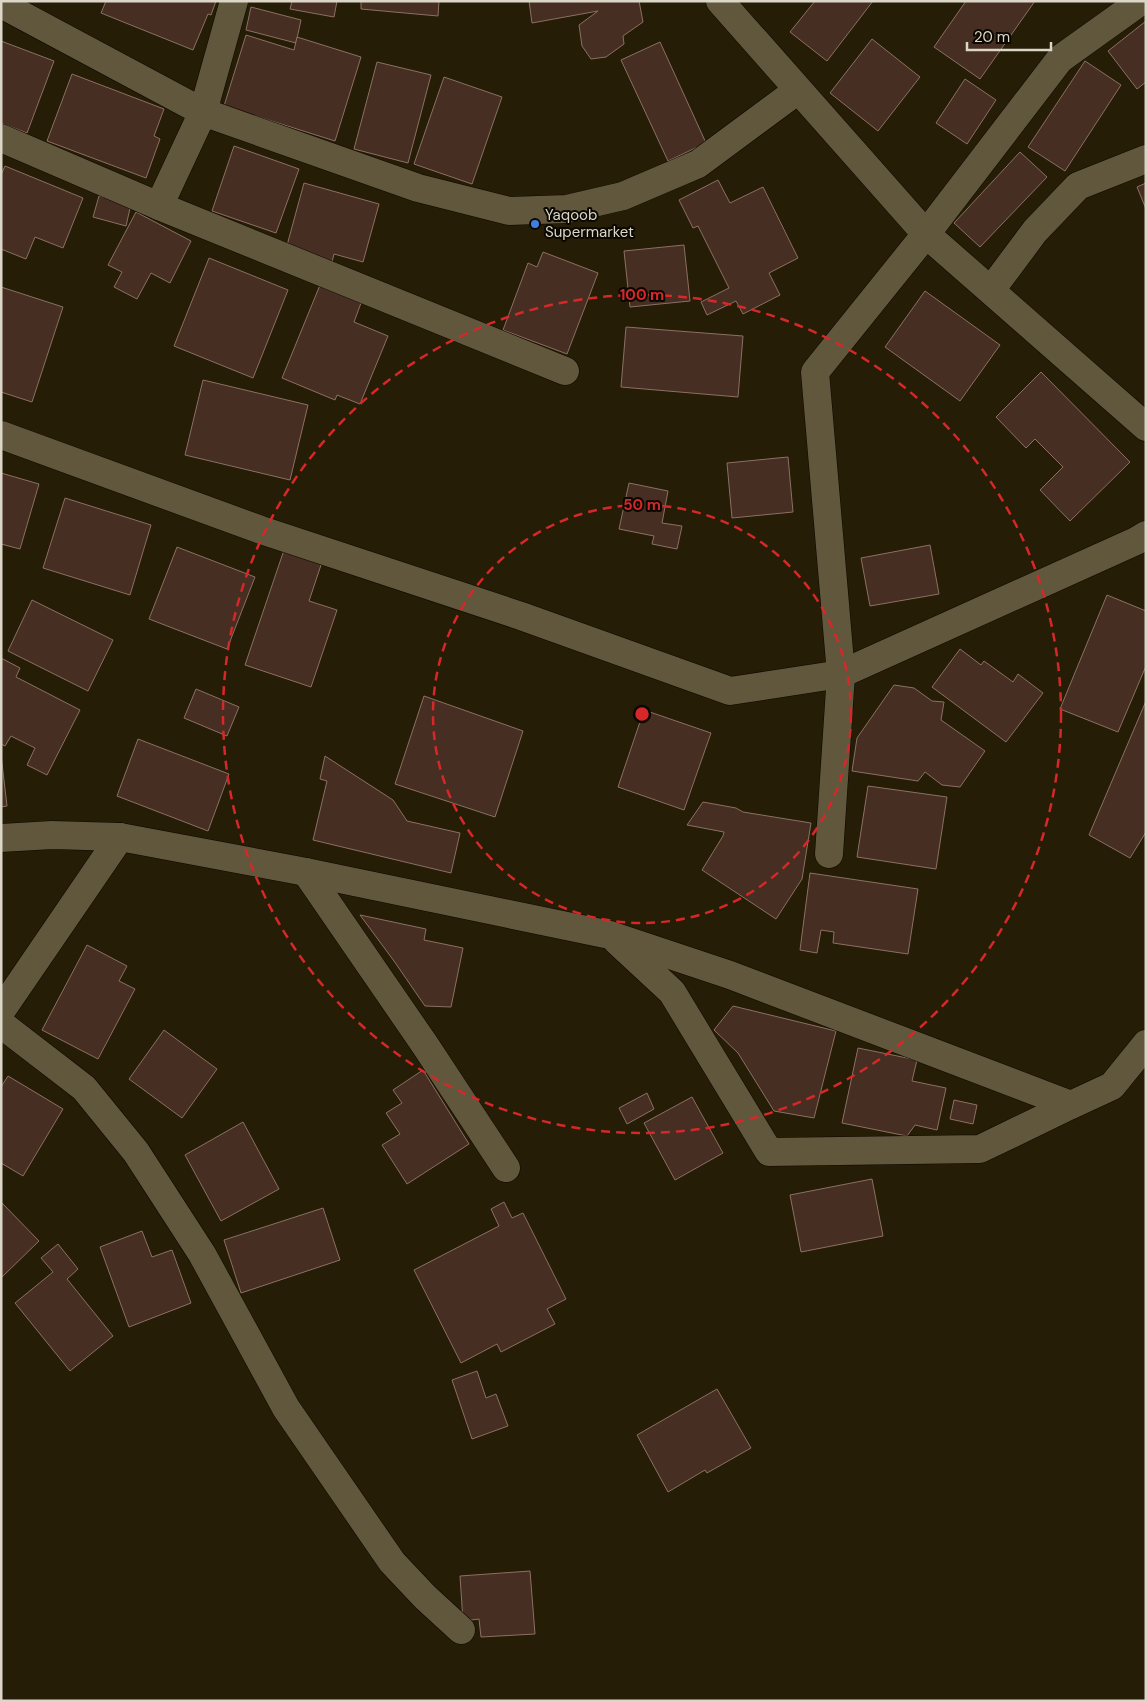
<svg xmlns="http://www.w3.org/2000/svg" width="1147" height="1702" font-family="'DM Sans',sans-serif">
  <rect width="100%" height="100%" fill="#251d05"/>
  <!-- building -->
  <g fill="#462e22" stroke="#8c7063">
    <path d="M106,1H216L211,15L208,14L193,50L101,13Z"/>
    <path d="M292,1H337L334,17L290,9Z"/>
    <path d="M361,1H439L438,16L361,9Z"/>
    <path d="M529,1H639L643,22L623,36L624,44L606,57L591,59L582,46L579,25L598,11L532,23Z"/>
    <path d="M815,1H873L827,61L790,32Z"/>
    <path d="M966,1H1035L980,79L934,47Z"/>
    <path d="M251,7L301,20L296,43L246,30Z"/>
    <path d="M1146,21V82L1137,89L1108,51Z"/>
    <path d="M246,35L294,50L297,37L361,57L335,141L224,106Z"/>
    <path d="M872,39L920,77L878,131L830,93Z"/>
    <path d="M1,41L54,61L27,133L1,123Z"/>
    <path d="M660,42L706,143L668,161L621,60Z"/>
    <path d="M1085,61L1121,85L1065,171L1028,147Z"/>
    <path d="M377,62L431,75L408,163L354,149Z"/>
    <path d="M72,74L164,109L154,136L160,139L146,178L47,141Z"/>
    <path d="M444,77L502,97L472,184L414,164Z"/>
    <path d="M965,79L996,100L967,144L936,123Z"/>
    <path d="M234,146L299,169L276,233L212,211Z"/>
    <path d="M1020,152L1047,177L980,247L954,223Z"/>
    <path d="M5,166L83,198L63,248L35,237L26,259L1,249V175Z"/>
    <path d="M718,180L730,203L763,187L798,258L769,273L780,295L743,314L736,301L707,315L701,302L729,288L698,226L693,228L679,200Z"/>
    <path d="M304,183L379,204L363,262L334,254L332,262L286,249Z"/>
    <path d="M1146,183V209L1137,187Z"/>
    <path d="M99,196L131,204L126,226L93,217Z"/>
    <path d="M136,212L191,241L170,283L151,273L137,299L114,287L122,272L108,265Z"/>
    <path d="M684,245L690,301L630,307L624,251Z"/>
    <path d="M543,252L598,273L567,354L503,330L528,263L537,267Z"/>
    <path d="M209,258L288,290L253,378L174,346Z"/>
    <path d="M320,285L361,303L354,322L388,336L360,404L337,395L335,400L282,378Z"/>
    <path d="M1,287L63,307L32,402L1,392Z"/>
    <path d="M925,291L1000,345L960,401L885,347Z"/>
    <path d="M626,327L743,336L738,397L621,387Z"/>
    <path d="M1041,372L1130,462L1070,521L1040,490L1063,467L1035,439L1026,448L996,417Z"/>
    <path d="M203,380L308,405L290,480L185,455Z"/>
    <path d="M788,457L793,512L732,518L727,463Z"/>
    <path d="M1,473L39,484L20,549L1,544Z"/>
    <path d="M629,483L668,491L662,523L682,526L677,549L652,544L654,536L619,529Z"/>
    <path d="M65,498L151,525L130,595L43,568Z"/>
    <path d="M930,545L939,594L870,606L861,558Z"/>
    <path d="M177,547L255,577L227,649L149,619Z"/>
    <path d="M284,550L322,562L309,601L337,610L311,687L245,665Z"/>
    <path d="M1107,595L1146,611V666L1118,732L1060,709Z"/>
    <path d="M32,600L113,640L88,691L8,651Z"/>
    <path d="M960,649L981,665L984,661L1013,682L1018,674L1043,693L1006,742L932,687Z"/>
    <path d="M1,658L20,668L16,677L80,710L47,775L27,765L35,748L11,736L5,746L1,744Z"/>
    <path d="M894,685L914,688L932,701L944,702L941,720L985,751L960,787L942,785L925,772L918,781L852,771L857,738Z"/>
    <path d="M196,689L239,707L227,736L184,718Z"/>
    <path d="M424,696L523,731L495,817L395,784Z"/>
    <path d="M1146,701V832L1130,858L1089,835Z"/>
    <path d="M644,710L711,733L684,810L618,787Z"/>
    <path d="M138,739L229,774L208,831L117,796Z"/>
    <path d="M1,755L7,806L1,807Z"/>
    <path d="M325,756L393,800L407,821L460,833L451,873L313,840L327,781L320,779Z"/>
    <path d="M868,786L947,797L936,869L857,857Z"/>
    <path d="M703,802L736,808L743,812L811,823L802,879L776,919L702,870L723,836L724,832L687,825Z"/>
    <path d="M810,873L918,889L908,954L833,943L834,932L821,930L817,953L800,950Z"/>
    <path d="M360,915L426,929L424,940L463,948L451,1007L425,1006L394,961Z"/>
    <path d="M87,945L127,966L119,981L135,989L98,1059L42,1030Z"/>
    <path d="M733,1006L836,1031L814,1118L774,1111L738,1053L714,1030Z"/>
    <path d="M164,1030L217,1069L182,1118L129,1079Z"/>
    <path d="M858,1048L917,1060L912,1081L946,1088L937,1130L915,1125L907,1136L842,1123Z"/>
    <path d="M423,1070L469,1144L407,1184L382,1145L400,1134L386,1113L402,1103L393,1090Z"/>
    <path d="M8,1076L63,1109L23,1176L1,1163V1087Z"/>
    <path d="M647,1093L654,1109L627,1124L619,1108Z"/>
    <path d="M692,1097L723,1153L675,1180L644,1123Z"/>
    <path d="M954,1100L977,1105L973,1124L950,1119Z"/>
    <path d="M243,1122L279,1189L221,1221L185,1155Z"/>
    <path d="M872,1179L883,1236L801,1252L790,1195Z"/>
    <path d="M1,1202L39,1241L1,1278Z"/>
    <path d="M504,1202L512,1218L523,1213L566,1299L547,1309L555,1324L501,1352L497,1344L461,1363L414,1270L499,1226L491,1209Z"/>
    <path d="M323,1208L340,1260L241,1293L224,1240Z"/>
    <path d="M142,1231L152,1257L172,1250L191,1303L129,1327L100,1247Z"/>
    <path d="M58,1244L78,1269L67,1279L113,1336L70,1371L15,1303L53,1272L41,1258Z"/>
    <path d="M477,1371L486,1398L496,1394L508,1426L472,1439L452,1380Z"/>
    <path d="M717,1389L751,1448L707,1473L705,1470L668,1492L637,1435Z"/>
    <path d="M530,1571L535,1634L481,1637L479,1619L463,1621L460,1576Z"/>
  </g>
  <g fill="none" stroke-linecap="round" stroke-linejoin="round">
    <defs>
      <g id="minor">
        <path d="M720,1L926,234L1146,427"/>
        <path d="M1,4L203,112L418,188L509,211L567,209L623,196L698,164L798,90"/>
        <path d="M1,138L159,206L203,112L234,1"/>
        <path d="M159,206L565,371"/>
        <path d="M991,290L1035,231L1078,186L1146,159"/>
        <path d="M1,435L261,530L521,616L730,691L841,674L1136,541L1146,535"/>
        <path d="M1,838L52,835L120,837"/>
        <path d="M829,854L841,674L815,372L926,234L1060,59L1141,1"/>
        <path d="M306,872L425,1045L506,1168"/>
        <path d="M617,941L672,992L769,1152L980,1149L1071,1105"/>
        <path d="M1,1011L120,837L306,872L610,935L730,975L1071,1105L1112,1086L1146,1044"/>
        <path d="M1,1024L84,1088L136,1152L202,1254L286,1408L392,1562L425,1597L461,1630"/>
      </g>
    </defs>
    <!-- minor casing -->
    <use href="#minor" stroke="#0e0700" stroke-width="29"/>
    <!-- minor -->
    <use href="#minor" stroke="#60573d" stroke-width="28"/>
  </g>
  <!-- distance rings -->
  <g fill="none" stroke="#d62828" stroke-width="2.5" stroke-dasharray="9 6">
    <circle cx="642" cy="714" r="209"/>
    <circle cx="642" cy="714" r="419"/>
  </g>
  <!-- markers -->
  <circle fill="#3f7fe0" stroke="#0b0802" stroke-width="2" cx="535" cy="224" r="5"/>
  <g text-anchor="middle" stroke-width="4" stroke-linejoin="round" paint-order="stroke">
    <!-- poi labels -->
    <g font-size="15" fill="#dbd6c7" stroke="#0b0802" text-anchor="start">
      <text x="545" y="220">Yaqoob<tspan x="545" dy="17">Supermarket</tspan></text>
    </g>
  </g>
  <circle cx="642" cy="714" r="8" fill="#d62828" stroke="#0b0802" stroke-width="2.5"/>
  <g font-size="15" text-anchor="middle" font-weight="bold" fill="#d62828" stroke="#0b0802" stroke-width="4" stroke-linejoin="round" paint-order="stroke">
    <text x="642" y="300">100 m</text>
    <text x="642" y="510">50 m</text>
  </g>
  <!-- border -->
  <rect width="1147" height="1702" fill="none" stroke="#dbd6c7" stroke-width="5"/>
  <!-- scale -->
  <path d="M967 42v8h84v-8" fill="none" stroke="#dbd6c7" stroke-width="2.5"/>
  <text x="974" y="42" font-size="15" fill="#dbd6c7" stroke="#0b0802" stroke-width="4" paint-order="stroke">20 m</text>
</svg>
